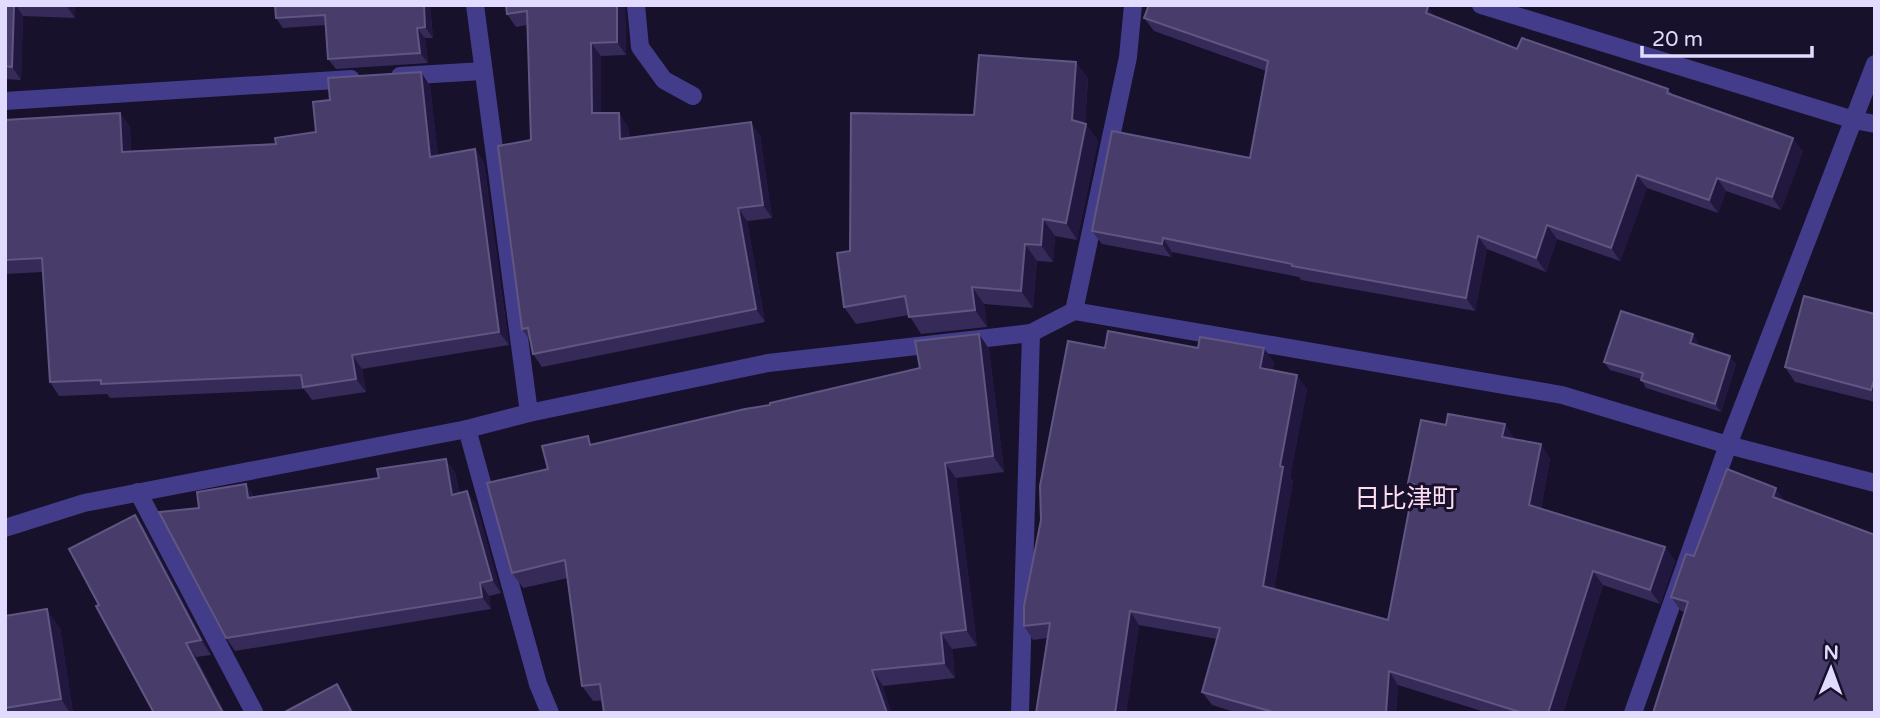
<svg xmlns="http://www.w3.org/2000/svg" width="1880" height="718" font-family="'Varela Round','Noto Sans JP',sans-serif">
  <rect width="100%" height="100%" fill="#17112b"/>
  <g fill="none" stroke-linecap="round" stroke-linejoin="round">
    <!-- service -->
    <g stroke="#433c8a" stroke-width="18">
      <path d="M636,5L640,47L664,80L693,96"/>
      <path d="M138,492L254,712"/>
    </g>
    <!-- minor -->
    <g stroke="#433c8a" stroke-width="18">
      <path d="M475,5L529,413"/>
      <path d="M1481,5L1854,120L1875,124"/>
      <path d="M400,76L483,71"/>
      <path d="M5,101L351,79"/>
      <path d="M1074,311L1128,57L1133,5"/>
      <path d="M467,429L538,684L550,713"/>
      <path d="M5,528L84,503L467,429L529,413L768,363L1031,333L1074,311L1562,395L1728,445L1875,483"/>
      <path d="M1020,713L1031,333"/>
      <path d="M1633,713L1728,445L1875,64"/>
    </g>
  </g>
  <!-- wall -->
  <g fill="#362a59">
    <path d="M5,5H75V18L23,16L21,80L5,79Z"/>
    <path d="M275,5H430L433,38H425L428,63L336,69L328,59L326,25L283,28L276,18Z"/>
    <path d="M506,5H625L626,55L601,56V113L628,126L629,138L760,135L772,218L747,221L765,322L542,367L533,354L530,341L522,329L531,140L527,25L516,27L507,14Z"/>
    <path d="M1436,17L1517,49L1668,89L1673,95L1803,151L1781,210L1726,191L1718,213L1647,188L1620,261L1557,239L1546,272L1487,249L1475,311L1301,280L1299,277L1172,252L1171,257L1102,244L1092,231L1250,158L1266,71L1154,31L1144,18Z"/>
    <path d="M1076,62L1088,79L1085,124L1098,141L1077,240L1055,236L1053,262L1037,261L1033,308L984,304L987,327L921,334L909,315L856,324L844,307L974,115Z"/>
    <path d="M421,72L430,86L438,156L475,149L484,163L509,345L362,369L366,392L312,400L304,389L110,398L107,394L59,396L50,382L43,272L5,274V120L120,113L130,127L131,151L276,144L316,132L330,100Z"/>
    <path d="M1875,314V402L1795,382L1785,367Z"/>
    <path d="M979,334L989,349L1004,472L956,478L977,646L952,649L955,678L883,686L593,701L582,686L568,578L523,588L512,573L548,469L593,444L770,405L920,368Z"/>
    <path d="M1698,342L1697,345L1736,364L1721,412L1646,388L1641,379L1610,370L1604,362Z"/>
    <path d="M1105,348L1274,362L1272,370L1307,389L1290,477L1293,481L1274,589L1388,620L1413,490L1408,483L1446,425L1505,424L1514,439L1550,458L1541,509L1665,547L1675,561L1660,604L1603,585L1563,713H1488L1398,685L1396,713H1238L1212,705L1202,692L1217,639L1139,625L1126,713H1036L1047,638L1033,640L1024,626Z"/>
    <path d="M1727,469L1685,612L1681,611L1671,597L1694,556Z"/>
    <path d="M455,472L459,493L476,504L501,593L489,596L491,609L235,651L226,638L199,508L255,497Z"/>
    <path d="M145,529L211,655L196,657L225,713H154Z"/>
    <path d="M5,616L60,628L73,713H5Z"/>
  </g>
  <!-- shaded-wall -->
  <g fill="#22183f">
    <path d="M14,5H16L23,16L21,80L12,67Z"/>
    <path d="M66,5H75V18Z"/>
    <path d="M424,5H430L433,38L425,27Z"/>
    <path d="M617,5H625L626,55L617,42Z"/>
    <path d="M1428,7L1438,20L1426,13Z"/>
    <path d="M417,28L425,38L428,63L420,53Z"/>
    <path d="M591,43L601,56V126L592,113Z"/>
    <path d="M1076,62L1088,79L1084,137L1072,120Z"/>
    <path d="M421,72L430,86L440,171L430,157Z"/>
    <path d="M120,113L130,127L132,165L122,152Z"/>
    <path d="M619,113L628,126L629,152L620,139Z"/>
    <path d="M751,122L760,135L772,218L763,205Z"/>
    <path d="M1086,124L1098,141L1077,240L1066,223Z"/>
    <path d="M1793,138L1803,151L1781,210L1772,197Z"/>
    <path d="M475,149L484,163L509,345L499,332Z"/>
    <path d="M1637,175L1647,188L1620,261L1611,248Z"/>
    <path d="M1717,178L1726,191L1718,213L1709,200Z"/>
    <path d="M738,208L747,221L765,322L756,309Z"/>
    <path d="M1043,219L1055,236L1053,262L1041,245Z"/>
    <path d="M1547,225L1557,239L1546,272L1536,258Z"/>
    <path d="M1478,236L1487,249L1475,311L1466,298Z"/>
    <path d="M1163,238L1172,252L1171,257L1162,244Z"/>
    <path d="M1025,244L1037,261L1033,308L1021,291Z"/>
    <path d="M972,287L984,304L987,327L975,310Z"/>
    <path d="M979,334L989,349L1004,472L993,456Z"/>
    <path d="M1693,334L1698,342L1696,351L1690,343Z"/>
    <path d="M1264,348L1274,362L1270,382L1260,368Z"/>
    <path d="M352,355L362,369L366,392L356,379Z"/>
    <path d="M1730,356L1736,364L1721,412L1715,404Z"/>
    <path d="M1297,375L1307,389L1290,477L1293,481L1272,600L1263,586L1280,466Z"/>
    <path d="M1873,383L1875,386V395L1871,390Z"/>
    <path d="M1505,424L1514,438L1512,451L1502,437Z"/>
    <path d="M1541,444L1550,458L1539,519L1529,505Z"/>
    <path d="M446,459L455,472L461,508L452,495Z"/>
    <path d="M945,463L956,478L977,646L966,630Z"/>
    <path d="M246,484L255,497L257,511L248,498Z"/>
    <path d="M1776,488L1786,503L1773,497Z"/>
    <path d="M467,491L476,504L501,593L492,580Z"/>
    <path d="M135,515L145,529L211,655L201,640Z"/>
    <path d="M1665,547L1675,561L1660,604L1650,590Z"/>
    <path d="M1593,571L1603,585L1563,713H1548Z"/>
    <path d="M480,583L489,596L491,609L482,597Z"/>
    <path d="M47,609L60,628L73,713H70L61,699Z"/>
    <path d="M1130,611L1139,625L1126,713H1115Z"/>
    <path d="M941,633L952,649L955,678L944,663Z"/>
    <path d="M186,643L196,657L225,713H223Z"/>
    <path d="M872,670L883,686L892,713H887Z"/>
    <path d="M1389,671L1398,685L1396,713H1386Z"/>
    <path d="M337,684L347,699L355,713H352Z"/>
  </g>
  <!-- building -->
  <g fill="#483d6a" stroke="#605682" stroke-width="2">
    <path d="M5,5H14L12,67L5,66Z"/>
    <path d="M275,5H424L425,27L417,28L420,53L328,59L325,15L276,18Z"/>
    <path d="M506,5H617V42L591,43L592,113H619L620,139L751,122L763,205L738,208L756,309L533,354L528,328L522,329L498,146L531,140L527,11L507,14Z"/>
    <path d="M1149,5H1424L1428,7L1426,13L1517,49L1522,38L1668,89L1667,93L1793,138L1772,197L1717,178L1709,200L1637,175L1611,248L1547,225L1536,258L1478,236L1466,298L1292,266V264L1163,238L1162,244L1092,231L1112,131L1250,158L1268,61L1144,18Z"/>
    <path d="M979,55L1076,62L1072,120L1086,124L1066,223L1043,219L1041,245L1025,244L1021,291L972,287L975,310L909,317L905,296L844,307L837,253L850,251L851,113L974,115Z"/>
    <path d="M421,72L430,157L475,149L499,332L352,355L356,379L303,387L301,375L101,384V380L50,382L42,258L5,260V120L120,113L122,152L276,144L275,138L316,132L313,102L330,100L328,78Z"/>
    <path d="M1804,296L1875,314V384L1873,383L1871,390L1785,367Z"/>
    <path d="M1621,311L1693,334L1690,343L1730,356L1715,404L1641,380L1643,373L1604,362Z"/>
    <path d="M1108,331L1198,348L1200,337L1264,348L1260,368L1297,375L1280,466L1283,467L1263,586L1388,620L1414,484L1408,483L1421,420L1446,425L1448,414L1505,424L1502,437L1541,444L1529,505L1665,547L1650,590L1593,571L1548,713H1523L1389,671L1386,713H1277L1202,692L1220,628L1130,611L1115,713H1036L1050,623L1024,626V606L1041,520L1040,486L1068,341L1105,348Z"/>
    <path d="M979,334L993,456L945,463L966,630L941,633L944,663L872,670L887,713H604L600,684L582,686L565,560L512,573L487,483L548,469L542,446L588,436L590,445L745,409L770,405V403L920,368L915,341Z"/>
    <path d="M446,459L452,495L467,491L492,580L480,583L482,597L226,638L159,512L199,508L197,492L246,484L248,498L379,478L377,469Z"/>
    <path d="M1727,469L1776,488L1773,497L1875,535V713H1653L1688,602L1671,597L1686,554L1694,556Z"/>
    <path d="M135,515L201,640L186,643L223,713H154L96,606L99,605L69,549Z"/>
    <path d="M47,609L61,699L5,708V616Z"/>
    <path d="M337,684L352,713H283Z"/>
  </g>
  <g text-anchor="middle" stroke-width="6" stroke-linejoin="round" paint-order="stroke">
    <!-- quarter labels -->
    <g font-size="26" fill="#ffddf1" stroke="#17112b">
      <text x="1406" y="507">日比津町</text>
    </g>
  </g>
  <!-- border -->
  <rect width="1880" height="718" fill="none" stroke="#e1dbff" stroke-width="14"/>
  <!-- north arrow -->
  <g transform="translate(1831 669) rotate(1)" stroke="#17112b" stroke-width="5" paint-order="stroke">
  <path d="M0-5L12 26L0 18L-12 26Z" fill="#e1dbff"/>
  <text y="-10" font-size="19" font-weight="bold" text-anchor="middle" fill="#e1dbff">N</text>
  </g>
  <!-- scale -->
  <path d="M1642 46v10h170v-10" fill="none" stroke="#e1dbff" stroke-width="3.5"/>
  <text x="1652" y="46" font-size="21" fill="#e1dbff" stroke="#17112b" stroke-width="5" paint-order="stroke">20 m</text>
</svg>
